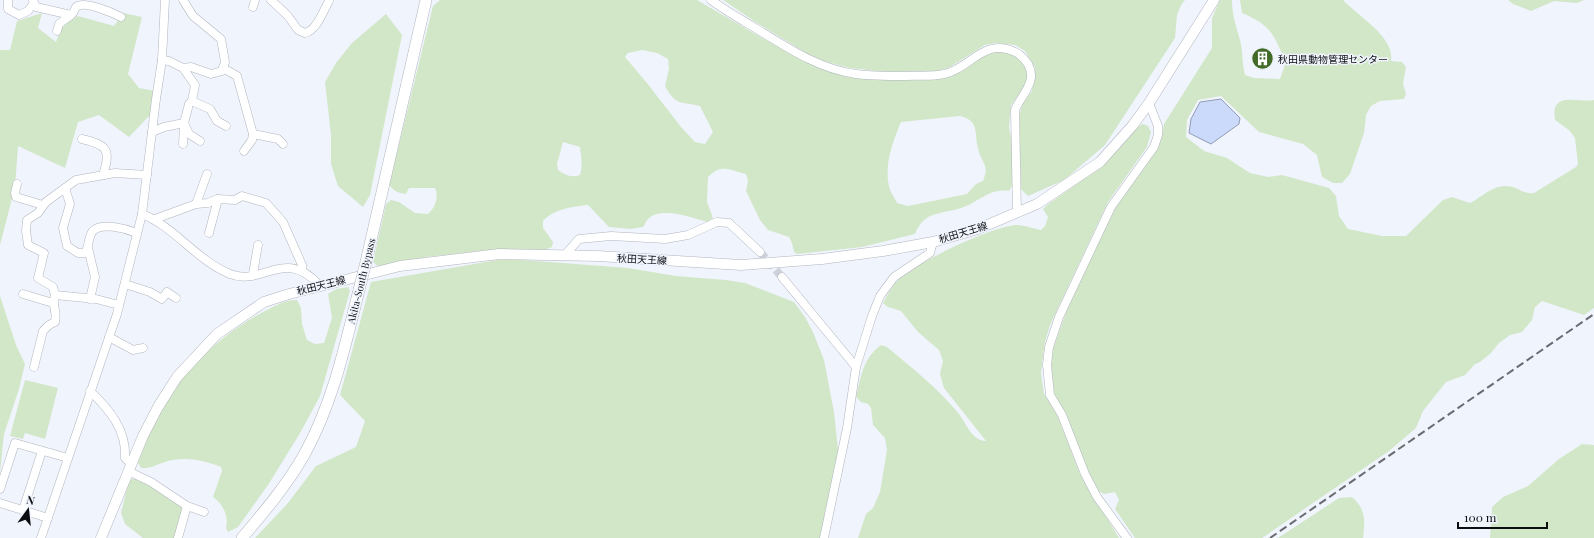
<svg xmlns="http://www.w3.org/2000/svg" width="1594" height="538" font-family="'Playfair Display','Noto Sans JP',serif">
  <rect width="100%" height="100%" fill="#f0f4fd"/>
  <!-- green -->
  <g fill="#d2e7c8" fill-rule="evenodd">
    <path d="M440,0H697L764,39L827,71L857,78L936,79L994,52C1015,50 1026,61 1029,81L1011,105L1009,127L1014,152L1012,186L1009,191C990,188 980,201 964,207C943,215 925,209 915,234L862,247L797,254L794,252L792,243L789,237L768,230L760,220L746,191L748,181L746,174C729,170 721,163 708,177L707,202L713,218L707,222C693,218 661,206 648,219C646,221 645,225 643,227L631,229L609,227L588,205C574,206 552,210 543,221V228L553,242L552,247L545,250L500,249L426,257L379,267L373,262L386,204L391,200L399,202L415,213L428,214C435,208 439,197 435,188H409L406,194C398,193 394,191 389,185L433,6ZM642,50L657,53L668,59L669,69L665,86C676,106 679,101 700,106L713,132L705,144L695,142L681,127L647,83L625,57L628,53ZM960,116C980,121 974,133 978,148C981,164 990,163 983,181L976,184L967,194L908,206L897,203C895,198 890,192 889,186C884,165 893,141 901,122ZM563,142L580,147C581,157 583,166 580,175C571,178 565,175 558,170L557,164Z"/>
    <path d="M723,0H1185L1181,5L1177,15L1175,38L1105,145L1064,180L1028,196L1021,189L1019,117L1022,104L1032,91L1035,67L1025,51L1015,45L996,43L985,45L950,67L937,71L885,72L850,68L816,59L754,21Z"/>
    <path d="M1220,0H1232C1232,15 1236,26 1240,40C1243,51 1242,64 1245,75L1254,78L1280,79L1286,62C1273,34 1272,26 1242,13L1240,0H1343C1358,16 1395,37 1391,61L1402,62L1406,67L1403,84L1406,94L1404,99L1380,101L1371,106L1366,115L1364,133L1350,174L1342,183H1333L1322,177L1317,155L1303,144L1259,132L1221,96L1198,100L1187,120L1186,137L1204,151L1227,158L1250,173L1268,177L1282,175L1329,188L1336,196L1339,216L1348,229L1382,236H1406L1443,200L1452,197L1470,203C1485,195 1495,182 1513,187C1521,190 1525,194 1534,193L1576,167L1578,164L1575,138L1570,131L1555,120C1550,90 1578,103 1594,100V308L1584,315L1542,301L1535,307L1532,320L1522,332L1510,335L1499,343L1490,354L1480,362L1475,364L1465,375L1446,382L1423,411L1416,428L1389,451L1262,538H1135L1115,509L1119,500L1115,492L1104,494L1096,490L1065,413L1053,391L1050,377L1051,355L1070,301L1117,205L1161,141L1164,124L1212,48V18Z"/>
    <path d="M1508,0H1584L1577,3L1554,1L1531,11L1513,4Z"/>
    <path d="M42,13L38,28L56,42L62,25L78,16L114,26L123,13L142,17L128,74L139,88L155,91L151,114L129,137L99,115L78,122L65,168L18,146L15,187L0,245V50H10L17,21Z"/>
    <path d="M386,14L402,35L370,195L363,207L338,186L331,164V135L325,82L336,63L352,43Z"/>
    <path d="M1143,124L1148,126L1151,132L1147,147L1108,202L1050,325L1045,342L1041,373L1044,394L1056,412L1080,474L1119,538H858L866,514L873,508L880,492L887,450L885,438L873,425L871,408L868,404L861,402L856,397C861,377 863,358 881,345L887,347C912,368 938,388 959,414C966,423 972,441 986,441L944,388L940,374L943,361L939,350L918,332L901,311L888,307L883,303C888,294 893,285 900,278C920,261 992,226 1017,225C1025,225 1034,229 1041,230L1045,226L1048,217L1043,209L1047,205L1095,171L1136,128Z"/>
    <path d="M497,260H524L628,268L676,276L726,280L745,283L794,302L805,317L813,332L824,360L834,412L841,477L828,538H255L288,503L316,466L356,447L365,421L340,395L371,282Z"/>
    <path d="M348,287L350,291L320,396L299,435L268,485L238,527L228,532L226,528C229,516 223,504 213,497L222,471L221,467C203,460 184,456 165,462C156,465 150,469 141,468L138,463C141,451 146,440 151,429C175,379 214,338 263,312C273,307 286,299 297,300L301,308L302,324L307,340L315,344L324,343L332,318L328,294L336,289Z"/>
    <path d="M0,296L16,345L25,364L19,389L4,434L0,473Z"/>
    <path d="M25,380L58,388L45,439L25,433L23,439L10,436Z"/>
    <path d="M1582,444L1594,445V538H1490L1492,507L1503,497L1528,486L1559,459Z"/>
    <path d="M137,478L181,505L184,510L176,538H143L125,524L121,513L129,480Z"/>
    <path d="M1352,497C1366,509 1365,521 1363,538H1278L1339,498Z"/>
  </g>
  <!-- water -->
  <path fill="#cbdafb" stroke="#929cb4" d="M1221,99L1240,118L1239,124L1211,144L1189,133L1191,119L1200,102Z"/>
  <g fill="none" stroke-linecap="round" stroke-linejoin="round">
    <!-- minor-tunnel -->
    <path stroke="#ced1d9" stroke-width="8" stroke-dasharray="8 4" stroke-linecap="butt" d="M760,252L782,277"/>
    <defs>
      <g id="minor">
        <path d="M8,0V9L19,15L28,11L33,4"/>
        <path d="M33,0L36,7L71,15C75,12 74,10 76,7C84,0 113,13 121,17"/>
        <path d="M271,0L288,16L298,30L305,33C317,30 323,11 329,1"/>
        <path d="M711,0C726,11 742,20 757,29C788,48 819,69 856,74C872,76 888,76 904,76C917,75 931,77 944,74C970,69 983,37 1015,52C1021,54 1025,60 1028,64C1038,82 1021,95 1015,110L1017,213"/>
        <path d="M253,7L255,0"/>
        <path d="M57,31L59,24L71,15"/>
        <path d="M162,60L169,61L183,68L191,67L211,74L222,71L225,62L221,39L193,16L183,0"/>
        <path d="M183,68L195,85L192,101L210,109L217,121L226,126"/>
        <path d="M223,68L237,76L253,134L278,139L283,144"/>
        <path d="M184,123L189,134L200,141"/>
        <path d="M152,132L164,127L184,123L189,104L192,101"/>
        <path d="M82,139C108,145 111,150 103,175"/>
        <path d="M183,144L184,126"/>
        <path d="M244,151L252,140L253,134"/>
        <path d="M17,184L15,193L16,197L43,205"/>
        <path d="M65,188L70,204L63,228L67,246L78,253H85C89,247 88,239 92,232C100,221 127,229 137,233"/>
        <path d="M196,204L207,174"/>
        <path d="M142,214C175,227 196,260 230,274C263,287 285,246 320,286"/>
        <path d="M155,219L196,204L208,203L217,199L235,200L242,196L266,203L283,222L302,265V270"/>
        <path d="M209,233L218,199"/>
        <path d="M88,248L95,277L90,299"/>
        <path d="M565,255L579,239L611,236L665,239L688,235L717,222L729,223L760,252"/>
        <path d="M253,274L258,245"/>
        <path d="M782,277L856,367"/>
        <path d="M125,284L150,292L162,299L167,292L176,298"/>
        <path d="M23,294L53,303"/>
        <path d="M55,295L53,287L38,278L44,253L28,245L26,231L27,220L38,213L46,202L76,180L115,173L147,175"/>
        <path d="M109,337L133,350L143,348"/>
        <path d="M34,367L43,331L49,325L55,322C58,311 51,307 55,295L96,299L119,305"/>
        <path d="M90,391C109,409 127,430 125,458L131,464"/>
        <path d="M128,471L151,482L187,506L204,512"/>
        <path d="M0,489L15,443L68,458"/>
        <path d="M0,503L48,518"/>
        <path d="M23,510L42,451"/>
        <path d="M41,538L117,314L142,214L156,99L162,60L165,0"/>
        <path d="M178,538L187,506"/>
        <path d="M824,538L847,428L856,367L872,316L880,296L894,277L930,253L933,242"/>
        <path d="M1127,538L1097,497L1085,474L1062,415L1050,395L1047,365L1049,347L1059,317L1111,207L1154,147L1158,135V126L1149,103"/>
      </g>
      <path id="major" d="M101,538L143,436L158,407L177,377L217,334L264,302L289,294L400,266L499,254L598,256L741,265L822,259L883,251L933,242L978,229L1037,204L1100,162L1133,125L1149,103L1214,0"/>
      <g id="highway">
        <path d="M366,262L426,0"/>
        <path d="M242,538C264,512 287,485 304,455C333,403 345,346 359,290"/>
      </g>
    </defs>
    <!-- minor casing -->
    <use href="#minor" stroke="#b1b5be" stroke-width="9"/>
    <!-- major casing -->
    <use href="#major" stroke="#b1b5be" stroke-width="11"/>
    <!-- highway casing -->
    <use href="#highway" stroke="#b1b5be" stroke-width="12"/>
    <!-- minor -->
    <use href="#minor" stroke="#fff" stroke-width="8"/>
    <!-- major -->
    <use href="#major" stroke="#fff" stroke-width="10"/>
    <!-- highway -->
    <use href="#highway" stroke="#fff" stroke-width="11"/>
    <!-- rail -->
    <path stroke="#696b70" stroke-width="2" stroke-dasharray="8 4" stroke-linecap="butt" d="M1270,538L1594,314"/>
    <defs>
      <path id="highway-bridge" d="M359,290L366,262"/>
    </defs>
    <!-- highway-bridge casing -->
    <use href="#highway-bridge" stroke="#b1b5be" stroke-width="12" stroke-linecap="butt"/>
    <!-- highway-bridge -->
    <use href="#highway-bridge" stroke="#fff" stroke-width="11"/>
  </g>
  <!-- icons -->
  <defs>
    <symbol id="building-disc" viewBox="-11 -11 22 22"><circle r="9.5" fill="#426b28" stroke="#f0f4fd"/><path d="M-4-6H4V6H1V3H-1V6H-4ZM-2.5-4.3h1.7v1.8h-1.7ZM.8-4.3h1.7v1.8H.8ZM-2.5-1h1.7V.8h-1.7ZM.8-1h1.7V.8H.8Z" fill="#fff"/></symbol>
  </defs>
  <g fill-rule="evenodd">
    <use href="#building-disc" x="1250" y="46" width="25" height="25"/>
  </g>
  <g text-anchor="middle" stroke-width="3" stroke-linejoin="round" paint-order="stroke">
    <!-- poi labels -->
    <g font-size="10" fill="#0c0d10" stroke="#f0f4fd" text-anchor="start">
      <text x="1278" y="63">秋田県動物管理センター</text>
    </g>
    <!-- street labels -->
    <g font-size="10" fill="#0c0d10" stroke="#f0f4fd">
      <text transform="translate(963 232) rotate(-17)" y="4">秋田天王線</text>
      <text transform="translate(642 259) rotate(3)" y="4">秋田天王線</text>
      <text transform="translate(361 281) rotate(-76)" y="4">Akita-South Bypass</text>
      <text transform="translate(321 285) rotate(-14)" y="4">秋田天王線</text>
    </g>
  </g>
  <!-- north arrow -->
  <g transform="translate(28 510) rotate(15)" stroke="#f0f4fd" stroke-width="3" paint-order="stroke">
  <path d="M0-3L7 15L0 10L-7 15Z" fill="#0c0d10"/>
  <text y="-6" font-size="11" font-weight="bold" text-anchor="middle" fill="#0c0d10">N</text>
  </g>
  <!-- scale -->
  <path d="M1458 522v6h89v-6" fill="none" stroke="#0c0d10" stroke-width="2"/>
  <text x="1464" y="522" font-size="12" fill="#0c0d10" stroke="#f0f4fd" stroke-width="3" paint-order="stroke">100 m</text>
</svg>
